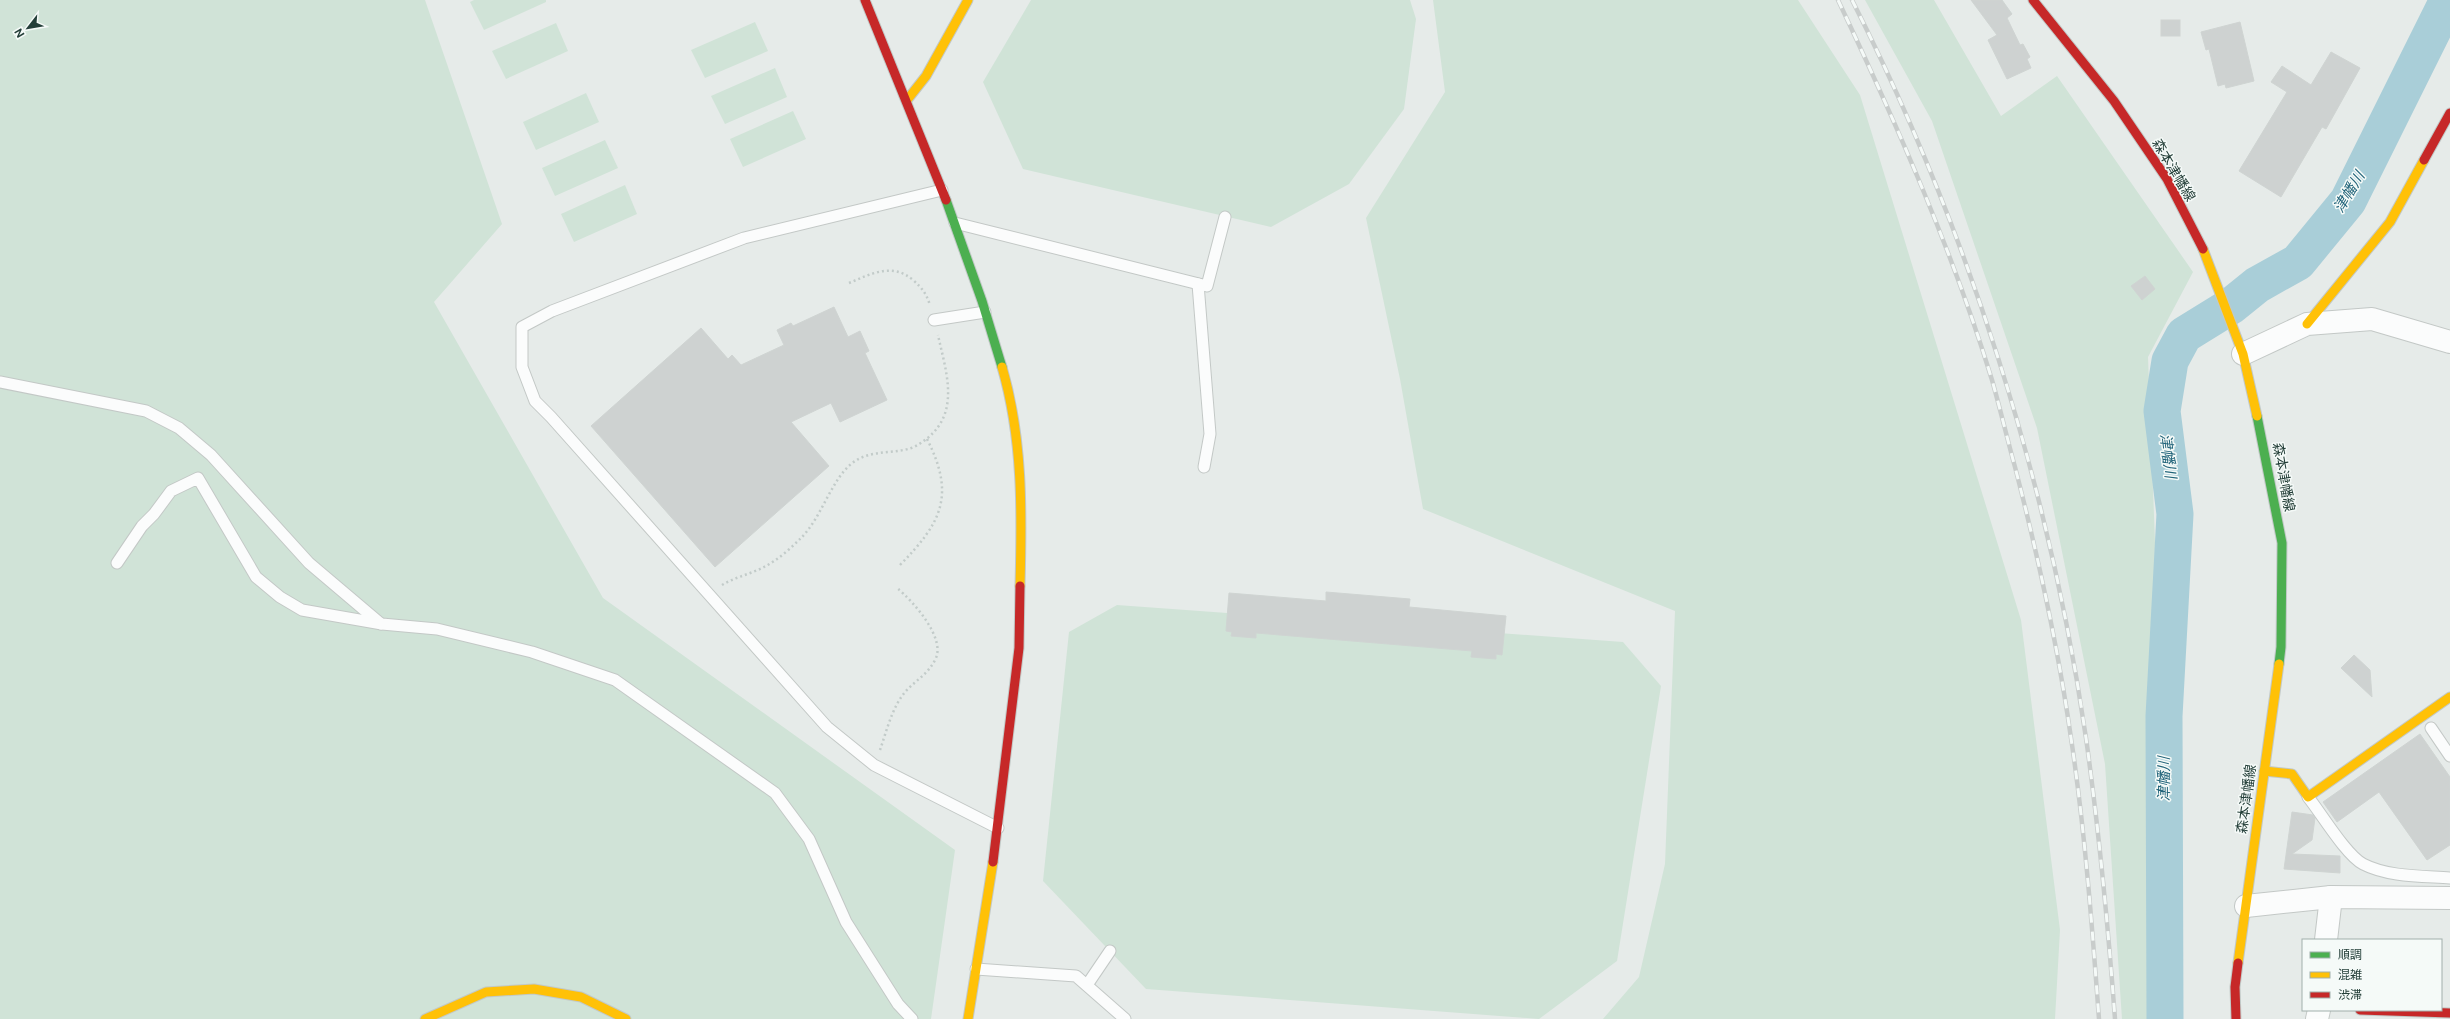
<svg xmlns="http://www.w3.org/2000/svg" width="2450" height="1019" font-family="'Public Sans','Noto Sans JP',sans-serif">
  <rect width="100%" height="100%" fill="#e6ebe9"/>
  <!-- green -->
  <g fill="#d0e3d7">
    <path d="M0,0H425L502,224L434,302L603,598L955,850L931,1019H0Z"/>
    <path d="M474,0H546V2L484,30L470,2Z"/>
    <path d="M1031,0H1410L1416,19L1404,109L1349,184L1271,227L1023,169L983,82Z"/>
    <path d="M1433,0H1798L1860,95L2021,620L2060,930L2055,1019H1603L1639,977L1665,864L1675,611L1423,509L1400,379L1366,218L1445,92Z"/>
    <path d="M1865,0H1934L2001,116L2057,76L2193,272L2148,357L2155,542L2152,929L2156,1019H2122L2105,764L2037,428L1932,121Z"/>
    <path d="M755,22L768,51L705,78L691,50Z"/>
    <path d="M556,23L568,51L506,79L492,51Z"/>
    <path d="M775,68L787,97L725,124L711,96Z"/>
    <path d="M586,93L599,122L536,150L523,122Z"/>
    <path d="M793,111L806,139L743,167L730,139Z"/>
    <path d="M605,140L618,168L555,196L542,168Z"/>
    <path d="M625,185L637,214L574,242L561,214Z"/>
    <path d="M1117,605L1623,642L1661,686L1617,961L1539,1019L1146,989L1043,881L1069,632Z"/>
  </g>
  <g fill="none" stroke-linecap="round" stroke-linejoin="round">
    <!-- river -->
    <path stroke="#a9ced8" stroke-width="37" d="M2165,1019L2164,716L2175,514L2162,411L2170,361L2184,335L2231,306L2257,285L2298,262L2348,201L2448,0"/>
  </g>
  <!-- building -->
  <g fill="#ced2d1" stroke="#cfd4d2">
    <path d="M1971,0H2002L2012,14L2007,18L2020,45L2023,44L2030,57L2027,59L2031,68L2007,79L1988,40L1997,35Z"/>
    <rect x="2161" y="20" width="19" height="16"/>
    <path d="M2240,22L2254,81L2226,88L2225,84L2218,86L2209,49L2206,50L2201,32Z"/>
    <path d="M2331,52L2360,68L2326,129L2322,127L2281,197L2239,171L2287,92L2271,82L2282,66L2311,85Z"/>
    <path d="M2145,276L2155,289L2142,300L2131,286Z"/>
    <path d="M834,307L848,337L860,331L869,351L865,353L887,400L840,422L831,403L791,422L829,466L715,567L591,426L701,328L728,359L732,355L741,365L784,345L777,330L791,323L793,326Z"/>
    <path d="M1326,592L1410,599L1409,607L1506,616L1502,655L1496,654V659L1471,657L1472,651L1256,633V638L1231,636L1232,632L1226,631L1229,593L1326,601Z"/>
    <path d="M2354,655L2370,670L2372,697L2341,668Z"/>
    <path d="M2420,734L2450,777V845L2427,860L2379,792L2337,822L2323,802Z"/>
    <path d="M2292,812L2313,815L2315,818L2312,840L2292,854L2340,856V873L2284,869Z"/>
  </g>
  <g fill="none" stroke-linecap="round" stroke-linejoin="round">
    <defs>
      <g id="lane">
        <path d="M942,190L744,238L552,311L522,327V367L535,401L551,417L827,727L874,765L998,828"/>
        <path d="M955,223L1207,286L1225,217"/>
        <path d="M1198,284L1210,434L1204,467"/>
        <path d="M934,320L985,312"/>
        <path d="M0,382L146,411L179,428L211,455L309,563L381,624"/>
        <path d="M117,563L142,526L154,514L171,491L198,478L256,577L280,597L302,610L382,624L437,629L532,652L615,680L775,793L809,839L846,922L898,1004L912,1019"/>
        <path d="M2431,728L2450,756"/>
        <path d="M2308,797C2321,813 2346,855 2363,864C2388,877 2422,876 2450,878"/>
        <path d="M976,969L1076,976L1125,1019"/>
        <path d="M1087,985L1110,951"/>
      </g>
      <g id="street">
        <path d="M2243,354L2307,324L2372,319L2450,342"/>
        <path d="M2246,906L2331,897L2450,898"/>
        <path d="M2326,940L2331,897"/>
        <path d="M2317,1019L2319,1010"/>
      </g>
      <g id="fast">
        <path d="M946,200L982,301L1002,367"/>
        <path d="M2257,416L2282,543L2281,647L2279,664"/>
      </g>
      <g id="slow">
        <path d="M907,100L926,76L968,0"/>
        <path d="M2203,249L2243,354L2257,416"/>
        <path d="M2307,324L2390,222L2424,160"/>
        <path d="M1002,367C1023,439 1022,512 1020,586"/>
        <path d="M2264,771L2292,774L2308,797L2450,697"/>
        <path d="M2238,963L2279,664"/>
        <path d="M425,1019L486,992L534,989L581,997L626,1019"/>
        <path d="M968,1019L993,862"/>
      </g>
      <g id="jam">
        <path d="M865,0L946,200"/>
        <path d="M2033,0L2114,101L2167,179L2203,249"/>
        <path d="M2424,160L2450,113"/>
        <path d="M993,862L1019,648L1020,586"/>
        <path d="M2360,1010L2450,1013"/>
        <path d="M2236,1019L2235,987L2238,963"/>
      </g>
    </defs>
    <!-- lane casing -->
    <use href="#lane" stroke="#c3c8c6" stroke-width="13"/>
    <!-- street casing -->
    <use href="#street" stroke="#c3c8c6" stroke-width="24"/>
    <!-- fast casing -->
    <use href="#fast" stroke="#c2c9c7" stroke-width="11"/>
    <!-- slow casing -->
    <use href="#slow" stroke="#c2c9c7" stroke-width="11"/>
    <!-- jam casing -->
    <use href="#jam" stroke="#c2c9c7" stroke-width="11"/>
    <!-- path -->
    <g stroke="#c2cbc9" stroke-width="2.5" stroke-dasharray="2 3" stroke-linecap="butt">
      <path d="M849,283C871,274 892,262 913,280C922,288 926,293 930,305"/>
      <path d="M900,565C941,523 956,496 927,439"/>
      <path d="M722,585C735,577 751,574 764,567C778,560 791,548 802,537C822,516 831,481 851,464C868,450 888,454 908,449C917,447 927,439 933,433C959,406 945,368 938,335"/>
      <path d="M880,750C887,730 892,707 906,691C916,680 928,674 935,660C947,639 913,601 897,588"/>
    </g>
    <!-- lane -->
    <use href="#lane" stroke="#fbfcfc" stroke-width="11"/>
    <!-- street -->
    <use href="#street" stroke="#fbfcfc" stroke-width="22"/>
    <!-- fast -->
    <use href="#fast" stroke="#4caf50" stroke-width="9"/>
    <!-- slow -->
    <use href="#slow" stroke="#ffc107" stroke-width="9"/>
    <!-- jam -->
    <use href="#jam" stroke="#c62828" stroke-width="9"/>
    <defs>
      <g id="rail">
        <path d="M1838,0C1896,123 1952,249 1992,380C2000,408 2007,438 2015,467C2038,556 2058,647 2071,738C2085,831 2092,925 2099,1019"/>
        <path d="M1852,0C1968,229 2049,484 2086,738C2099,831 2108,925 2115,1019"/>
      </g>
    </defs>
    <!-- rail casing -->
    <use href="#rail" stroke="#c8cccb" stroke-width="4.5"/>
    <!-- rail -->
    <use href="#rail" stroke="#f5faf8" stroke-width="3" stroke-dasharray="9" stroke-linecap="butt"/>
  </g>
  <g text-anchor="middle" stroke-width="3" stroke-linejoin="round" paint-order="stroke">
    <!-- street labels -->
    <g font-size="14" fill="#243f39" stroke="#f5faf8">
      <text transform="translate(2174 170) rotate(59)" y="5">森本津幡線</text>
      <text transform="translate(2284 477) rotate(80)" y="5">森本津幡線</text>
      <text transform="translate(2246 799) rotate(-82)" y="5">森本津幡線</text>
    </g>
    <!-- water labels -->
    <g font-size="15" font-style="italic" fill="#206379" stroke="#f5faf8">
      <text transform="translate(2349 192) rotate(-59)" y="5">津幡川</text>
      <text transform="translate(2168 456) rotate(83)" y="5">津幡川</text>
      <text transform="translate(2164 779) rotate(-90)" y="5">津幡川</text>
    </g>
  </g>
  <!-- legend -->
  <rect x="2302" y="939" width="140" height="72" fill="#f5faf8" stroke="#a1afac"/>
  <rect x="2310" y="952" width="20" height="6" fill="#4caf50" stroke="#a1afac"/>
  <text x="2338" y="959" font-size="12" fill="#243f39">順調</text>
  <rect x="2310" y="972" width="20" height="6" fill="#ffc107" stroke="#a1afac"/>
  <text x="2338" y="979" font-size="12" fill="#243f39">混雑</text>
  <rect x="2310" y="992" width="20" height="6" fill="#c62828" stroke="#a1afac"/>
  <text x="2338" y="999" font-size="12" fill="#243f39">渋滞</text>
  <!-- north arrow -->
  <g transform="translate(28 28) rotate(239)" stroke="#f5faf8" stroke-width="3" paint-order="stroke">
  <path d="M0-3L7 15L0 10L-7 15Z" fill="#243f39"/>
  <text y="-6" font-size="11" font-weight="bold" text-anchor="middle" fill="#243f39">N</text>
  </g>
</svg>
